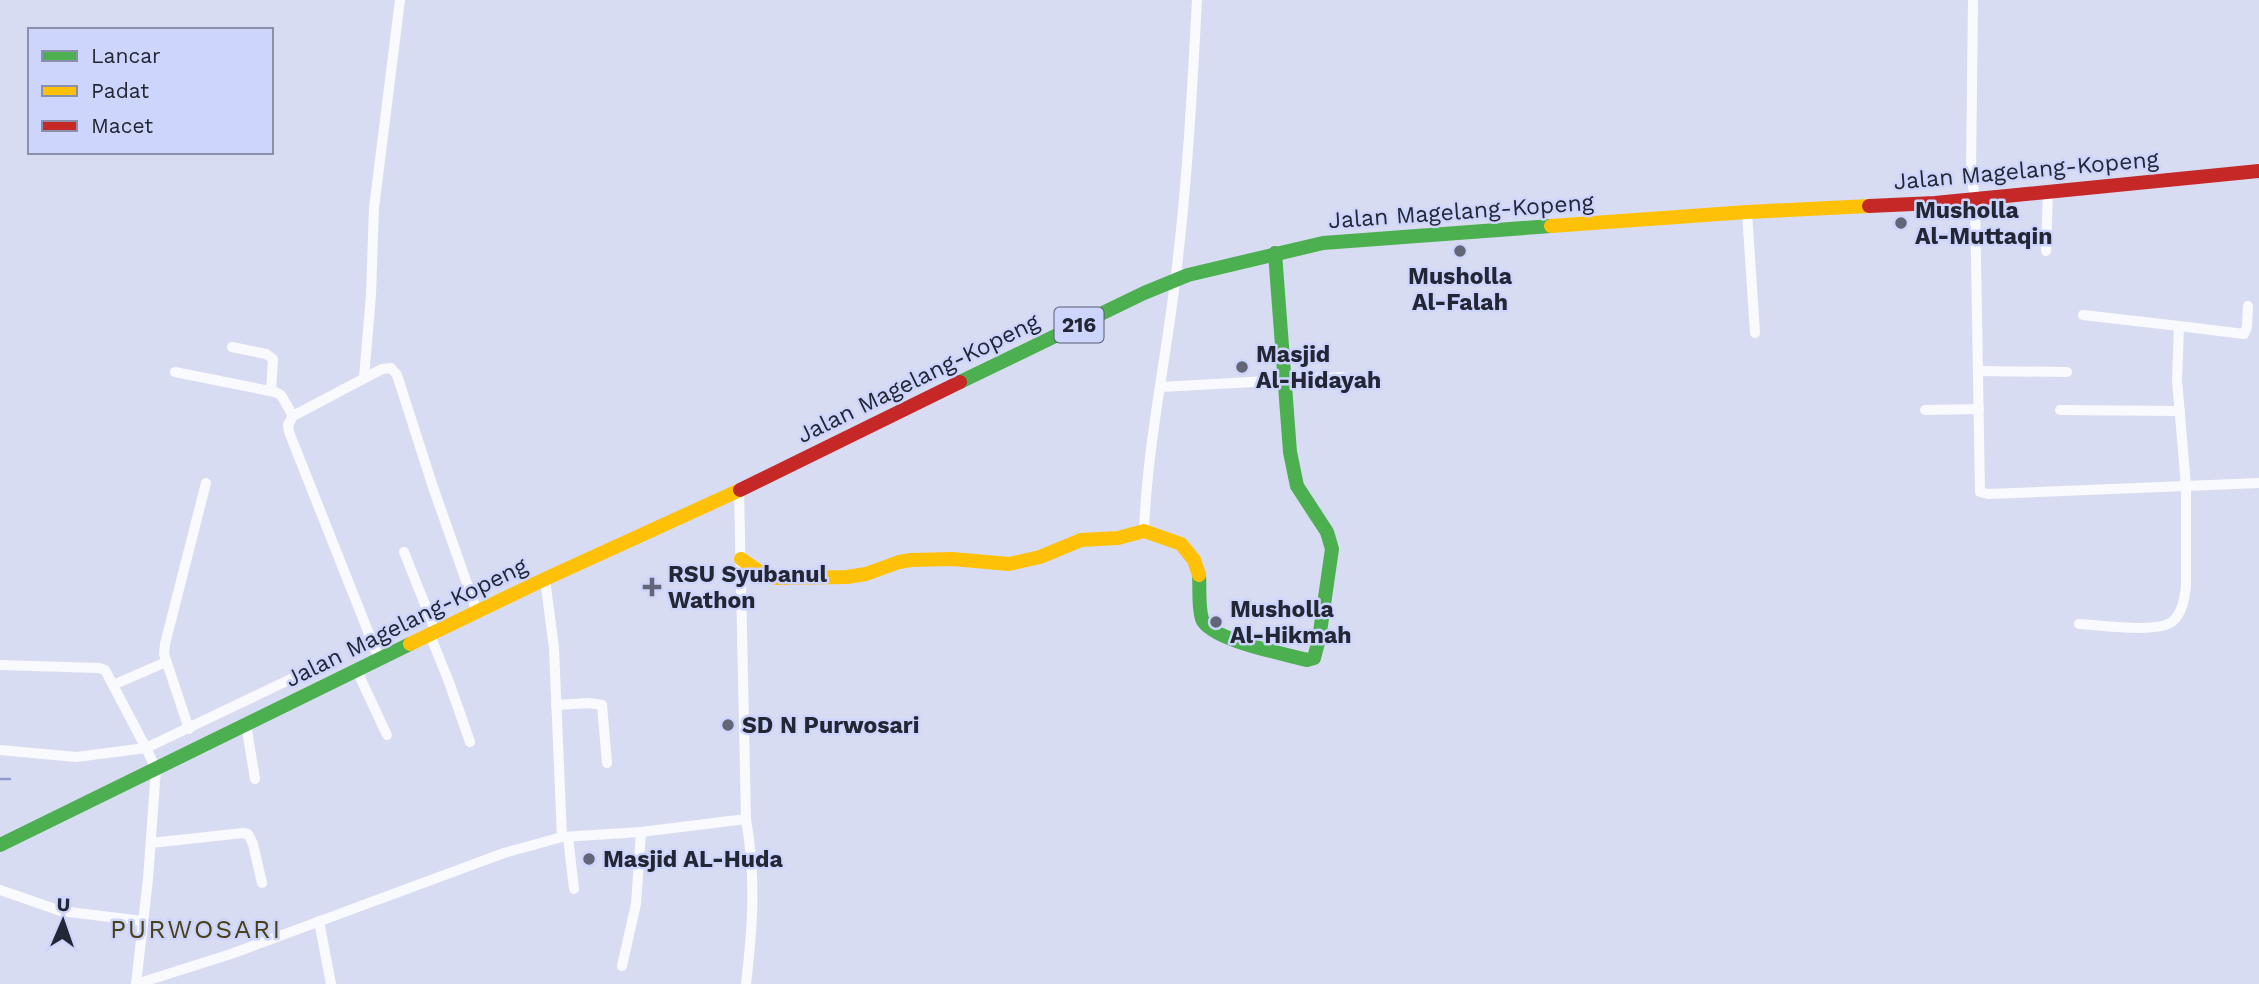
<svg xmlns="http://www.w3.org/2000/svg" width="2259" height="984" font-family="'Work Sans',sans-serif">
  <rect width="100%" height="100%" fill="#d8dcf2"/>
  <g fill="none" stroke-linecap="round" stroke-linejoin="round">
    <!-- stream -->
    <path stroke="#919ace" stroke-width="2.5" d="M0,779H10"/>
    <!-- street -->
    <g stroke="#f9fafd" stroke-width="10">
      <path d="M1973,0L1971,172L1975,199L1980,492L1988,494L2259,483"/>
      <path d="M1747,212L1755,333"/>
      <path d="M2046,251L2048,191"/>
      <path d="M2179,326L2244,334L2247,327L2248,306"/>
      <path d="M232,347L266,354L273,359L271,391"/>
      <path d="M1978,371L2067,372"/>
      <path d="M175,372L275,392L281,395L293,416"/>
      <path d="M364,378L371,295L374,208L400,0"/>
      <path d="M1161,387L1342,377"/>
      <path d="M1925,410L1979,409"/>
      <path d="M2060,410L2180,411"/>
      <path d="M1144,531C1147,448 1165,365 1175,282C1187,189 1192,94 1197,0"/>
      <path d="M404,552L436,632"/>
      <path d="M545,579L554,648L562,837"/>
      <path d="M2079,624C2100,625 2158,634 2173,621C2182,613 2185,597 2186,585V486L2177,380L2179,326L2083,315"/>
      <path d="M430,635L449,682L470,742"/>
      <path d="M379,659L289,432L288,425L293,416L382,369L391,368L397,375L433,487L477,612"/>
      <path d="M0,665L99,668L105,670L146,748L293,678"/>
      <path d="M357,671L387,735"/>
      <path d="M113,685L166,662"/>
      <path d="M556,705L589,703L602,705L607,763"/>
      <path d="M246,724L255,779"/>
      <path d="M189,729L164,654L165,644L206,483"/>
      <path d="M0,750L76,757L146,748L156,769L148,879L136,984"/>
      <path d="M746,819C756,878 753,924 746,984"/>
      <path d="M568,837L574,889"/>
      <path d="M151,843L243,833L248,834L253,844L262,883"/>
      <path d="M0,890L61,911L143,921"/>
      <path d="M319,921L331,984"/>
      <path d="M622,966L636,904L641,832"/>
      <path d="M136,984L231,954L504,853L562,837L641,832L746,819L739,490"/>
    </g>
    <!-- fast -->
    <g stroke="#4caf50" stroke-width="14">
      <path d="M960,382L1144,293L1188,275L1323,243L1551,226"/>
      <path d="M1199,575C1200,588 1198,606 1202,619C1210,640 1285,654 1307,660L1314,658L1319,639L1332,549L1327,532L1297,486L1290,452L1275,253"/>
      <path d="M0,845L410,644"/>
    </g>
    <!-- slow -->
    <g stroke="#ffc107" stroke-width="14">
      <path d="M1551,226L1747,212L1869,206"/>
      <path d="M741,559L763,574L777,578L847,577L866,574L899,562L911,560L952,559L1009,564L1040,557L1081,540L1118,538L1144,531L1181,544L1194,560L1199,575"/>
      <path d="M410,644L545,579L740,490"/>
    </g>
    <!-- jam -->
    <g stroke="#c62828" stroke-width="14">
      <path d="M1869,206L1935,203L2259,171"/>
      <path d="M740,490L960,382"/>
    </g>
  </g>
  <!-- markers -->
  <g fill="#626676" stroke="#ced5fc" stroke-width="2.5">
    <circle cx="1901" cy="223" r="7"/>
    <circle cx="1460" cy="251" r="7"/>
    <circle cx="1242" cy="367" r="7"/>
    <path d="M648.5 576.5h7v7h7v7h-7v7h-7v-7h-7v-7h7z"/>
    <circle cx="1216" cy="622" r="7"/>
    <circle cx="728" cy="725" r="7"/>
    <circle cx="589" cy="859" r="7"/>
  </g>
  <g text-anchor="middle" stroke-width="5" stroke-linejoin="round" paint-order="stroke">
    <!-- shield labels -->
    <rect fill="#ced5fc" stroke="#565a70" stroke-width="2" x="1054.5" y="307.5" width="49" height="35" rx="5"/>
    <g font-size="21" font-weight="bold" fill="#232634">
      <text x="1079" y="332">216</text>
    </g>
    <!-- street labels -->
    <g font-size="23" fill="#232634" stroke="#ced5fc">
      <text transform="translate(2026 170) rotate(-5)" y="8">Jalan Magelang-Kopeng</text>
      <text transform="translate(1461 211) rotate(-4)" y="8">Jalan Magelang-Kopeng</text>
      <text transform="translate(918 378) rotate(-26)" y="8">Jalan Magelang-Kopeng</text>
      <text transform="translate(406 622) rotate(-26)" y="8">Jalan Magelang-Kopeng</text>
    </g>
    <!-- poi labels -->
    <g font-size="23" font-weight="bold" fill="#232634" stroke="#ced5fc" text-anchor="start">
      <text x="1915" y="218">Musholla<tspan x="1915" dy="26">Al-Muttaqin</tspan></text>
      <text x="1460" y="284" text-anchor="middle">Musholla<tspan x="1460" dy="26">Al-Falah</tspan></text>
      <text x="1256" y="362">Masjid<tspan x="1256" dy="26">Al-Hidayah</tspan></text>
      <text x="668" y="582">RSU Syubanul<tspan x="668" dy="26">Wathon</tspan></text>
      <text x="1230" y="617">Musholla<tspan x="1230" dy="26">Al-Hikmah</tspan></text>
      <text x="742" y="733">SD N Purwosari</text>
      <text x="603" y="867">Masjid AL-Huda</text>
    </g>
    <!-- quarter labels -->
    <g font-size="26" letter-spacing="2" fill="#494016" stroke="#ced5fc">
      <text x="196" y="938">PURWOSARI</text>
    </g>
  </g>
  <!-- legend -->
  <rect x="28" y="28" width="245" height="126" fill="#ced5fc" stroke="#8a8fac" stroke-width="2"/>
  <rect x="42" y="51" width="35" height="10" fill="#4caf50" stroke="#8a8fac" stroke-width="2"/>
  <text x="91" y="63" font-size="21" fill="#232634">Lancar</text>
  <rect x="42" y="86" width="35" height="10" fill="#ffc107" stroke="#8a8fac" stroke-width="2"/>
  <text x="91" y="98" font-size="21" fill="#232634">Padat</text>
  <rect x="42" y="121" width="35" height="10" fill="#c62828" stroke="#8a8fac" stroke-width="2"/>
  <text x="91" y="133" font-size="21" fill="#232634">Macet</text>
  <!-- north arrow -->
  <g transform="translate(63 921) rotate(2)" stroke="#ced5fc" stroke-width="5" paint-order="stroke">
  <path d="M0-5L12 26L0 18L-12 26Z" fill="#232634"/>
  <text y="-10" font-size="19" font-weight="bold" text-anchor="middle" fill="#232634">U</text>
  </g>
</svg>
